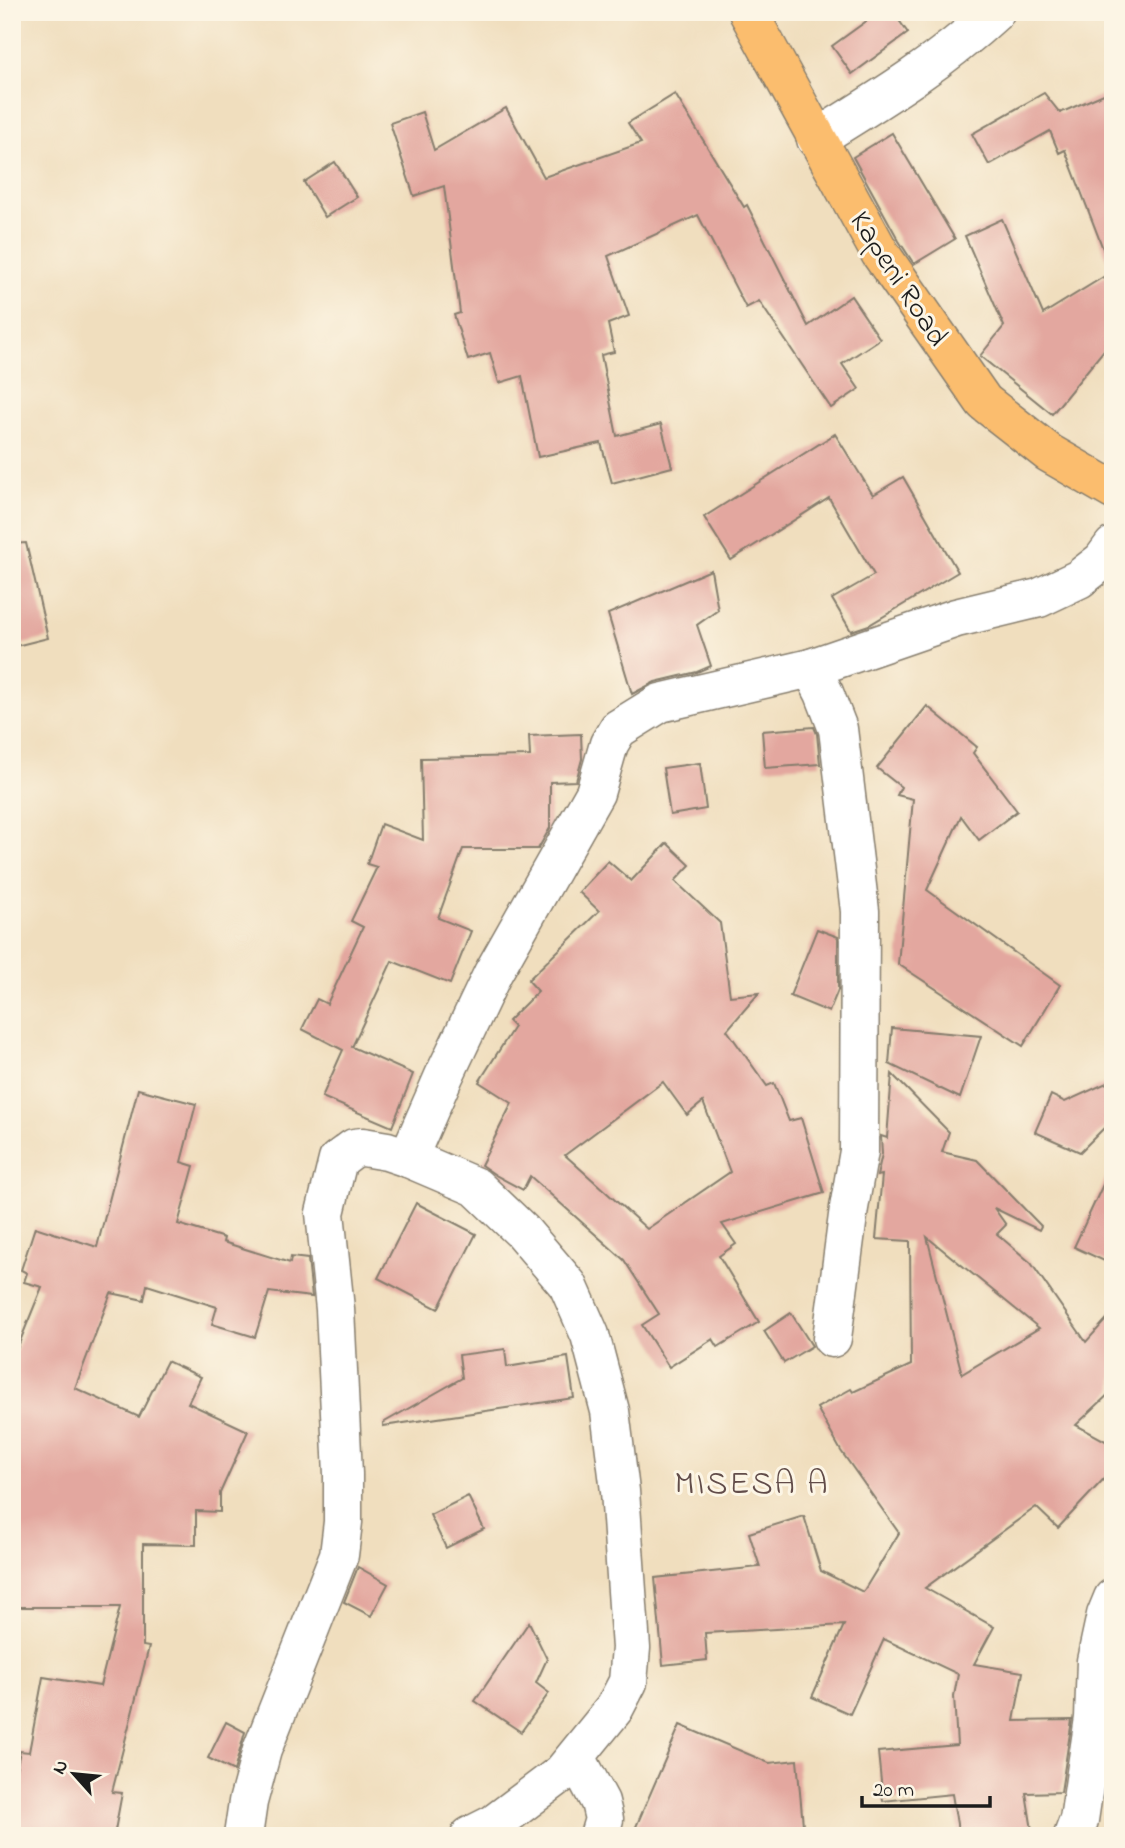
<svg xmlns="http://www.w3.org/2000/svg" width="1125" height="1848" font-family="'Indie Flower',sans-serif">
  <rect width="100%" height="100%" fill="#fcf5e5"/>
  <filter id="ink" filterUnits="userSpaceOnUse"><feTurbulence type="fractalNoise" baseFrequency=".0143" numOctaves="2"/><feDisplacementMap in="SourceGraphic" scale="14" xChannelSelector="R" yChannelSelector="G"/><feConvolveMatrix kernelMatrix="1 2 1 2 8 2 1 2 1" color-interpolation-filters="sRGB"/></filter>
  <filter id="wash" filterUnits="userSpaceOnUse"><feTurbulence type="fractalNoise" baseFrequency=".00686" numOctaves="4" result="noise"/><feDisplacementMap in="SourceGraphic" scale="28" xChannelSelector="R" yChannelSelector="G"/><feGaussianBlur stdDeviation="1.57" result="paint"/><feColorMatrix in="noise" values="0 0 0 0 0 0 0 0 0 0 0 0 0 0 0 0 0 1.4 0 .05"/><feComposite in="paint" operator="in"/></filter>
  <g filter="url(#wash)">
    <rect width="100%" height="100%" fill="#f0debe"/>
    <g id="blocks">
      <!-- building -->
      <g fill="#e3a79f" fill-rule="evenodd">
        <path d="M879,12H893L908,33L852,74L832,46Z"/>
        <path d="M1113,90V266L1110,267L1065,150L1059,153L1050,131L989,165L972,134L1044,93L1060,113Z"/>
        <path d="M675,94L744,207L747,205L808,326L851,296L880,339L842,364L859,389L831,408L759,301L746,308L698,215L608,256L629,316L608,324L614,352L601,355L617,436L661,424L672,467L612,483L601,443L538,457L522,376L499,383L490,353L468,360L454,315L460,313L444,186L414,196L390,123L422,112L434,150L506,108L544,177L641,143L628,123Z"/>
        <path d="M892,133L955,239L914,264L899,241L853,157Z"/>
        <path d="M335,162L357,197L325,217L304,182Z"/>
        <path d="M1002,219L1043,314L1113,271V339L1052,414L980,356L1004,326L965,236Z"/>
        <path d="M835,434L873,495L903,477L958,572L869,625L851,631L832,599L874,575L829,498L731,560L704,517Z"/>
        <path d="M26,543L48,638L12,647V544Z"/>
        <path d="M711,570L718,610L697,625L711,666L697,672L655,682L632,694L608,614Z"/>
        <path d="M927,706L977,747L973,753L1017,811L979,840L961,816L927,890L1060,985L1023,1046L898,964L913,799L897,795L901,787L877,768Z"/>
        <path d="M814,727L817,734L820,764L765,768L762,731Z"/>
        <path d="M581,734L582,759L576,781L550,782V828L538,849H463L438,918L471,931L450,984L392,961L352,1047L413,1074L392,1127L322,1097L343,1050L302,1029L317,999L327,1004L363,927L351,921L377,867L367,864L381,824L423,840L421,758L530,756L529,736Z"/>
        <path d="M700,763L706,809L670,815L663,768Z"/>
        <path d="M667,843L690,865L675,881L720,923L730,996L759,993L727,1030L767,1086L774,1083L789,1121L801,1118L824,1193L722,1224L736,1244L719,1256L759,1322L718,1347L713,1339L669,1367L642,1325L659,1314L624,1260L530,1176L523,1190L497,1176L481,1165L512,1103L479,1082L514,1027L508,1021L538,991L528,980L599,911L579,892L608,861L631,881ZM663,1082L687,1115L703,1102L730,1172L647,1229L565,1155Z"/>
        <path d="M817,929L838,937V990L829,1012L790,996Z"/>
        <path d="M892,1028L981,1036L960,1098L889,1064Z"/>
        <path d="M892,1074L949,1132L942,1152L977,1160L1041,1226L1039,1230L994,1208L1006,1225L997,1234L1031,1263L1086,1342L1113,1312V1390L1076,1425L1113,1445V1469L1058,1528L1036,1507L925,1588L994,1627L974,1664L1023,1672L1014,1721L1072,1720L1061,1792L1026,1793L1033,1836H959L952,1794L883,1801L878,1752L957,1745L954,1696L958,1674L884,1639L850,1714L812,1697L844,1625L705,1633L707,1660L663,1665L655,1578L760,1567L749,1533L804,1516L821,1571L863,1592L899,1533L841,1451L817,1408L851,1389L853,1392L911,1365L910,1241L876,1239L882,1175L877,1176L882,1154L881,1136L887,1138ZM927,1237L1039,1328L962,1374Z"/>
        <path d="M1113,1080V1119L1080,1152L1035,1132L1051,1095L1065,1102Z"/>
        <path d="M138,1089L196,1104L181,1162L194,1166L178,1224L224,1238L223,1242L290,1263L291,1257L308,1259L312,1297L269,1292L255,1337L212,1324L217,1307L147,1285L144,1300L111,1293L75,1388L139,1417L167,1361L201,1377L188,1403L248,1431L220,1493V1512L196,1511V1545L143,1544V1646L149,1647L112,1792L122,1793L114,1836H12V1789L20,1751L29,1752L43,1677L100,1686L120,1607H12V1361L42,1287L24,1282L27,1273L21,1270L35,1227L97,1247Z"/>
        <path d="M1113,1163V1265L1074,1247Z"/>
        <path d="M416,1203L476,1234L438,1309L378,1278Z"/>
        <path d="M791,1313L812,1346L784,1363L764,1331Z"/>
        <path d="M505,1349L507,1367L568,1357L574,1398L383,1426V1423L462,1378L459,1355Z"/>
        <path d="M468,1496L484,1529L446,1548L430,1515Z"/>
        <path d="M358,1567L388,1584L371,1616L344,1602Z"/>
        <path d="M529,1622L547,1659L536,1683L549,1693L521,1732L475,1701Z"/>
        <path d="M226,1722L245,1732L234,1771L208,1758Z"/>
        <path d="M680,1725L769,1763L797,1760L804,1836H632Z"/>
      </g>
    </g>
  </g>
  <g filter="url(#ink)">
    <use href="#blocks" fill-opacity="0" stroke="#867d6d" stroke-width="2"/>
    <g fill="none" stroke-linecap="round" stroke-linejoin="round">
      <defs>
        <g id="minor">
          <path d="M816,139C879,100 940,63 995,12"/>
          <path d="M811,668L824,693L838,729L860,911L859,1151L849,1208L832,1338"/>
          <path d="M408,1158L444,1076L493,973L595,793L609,744L618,729L660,703L811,668L956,618L1039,598L1079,579L1102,561L1113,546"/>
          <path d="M576,1757L600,1802L604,1819L599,1836"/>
          <path d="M243,1836L248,1802L262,1750L339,1555L343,1522V1474L335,1309L325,1213L338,1160L354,1148L363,1147L387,1151L408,1158L476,1187L522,1231L568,1285L590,1335L610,1411L620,1491L631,1648L628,1682L614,1709L562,1773L494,1824L470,1836"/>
          <path d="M1073,1836L1079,1820L1094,1718L1096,1661L1106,1615L1113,1598"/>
        </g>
        <path id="major" d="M748,12L880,253L984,402L1049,453L1113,490"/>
      </defs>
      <!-- minor casing -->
      <use href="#minor" stroke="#867d6d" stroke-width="41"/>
      <!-- major casing -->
      <use href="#major" stroke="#867d6d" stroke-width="41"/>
      <!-- minor -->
      <use href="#minor" stroke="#fff" stroke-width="38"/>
      <!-- major -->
      <use href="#major" stroke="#fbbd6e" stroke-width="38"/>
    </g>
  </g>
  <g text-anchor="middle" stroke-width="6" stroke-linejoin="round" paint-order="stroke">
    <!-- street labels -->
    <g font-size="30" fill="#1c1c1c" stroke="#fcf5e5">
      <text transform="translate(900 278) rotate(57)" y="10">Kapeni Road</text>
    </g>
    <!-- quarter labels -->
    <g font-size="33" letter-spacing="2" fill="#624d4a" stroke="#fcf5e5">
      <text x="752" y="1493">MISESA A</text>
    </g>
  </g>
  <!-- margin -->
  <rect width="1125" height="1848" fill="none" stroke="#fcf5e5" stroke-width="42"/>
  <!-- north arrow -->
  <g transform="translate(74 1774) rotate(297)" stroke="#fcf5e5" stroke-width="5" paint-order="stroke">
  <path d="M0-5L12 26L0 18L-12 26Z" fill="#1c1c1c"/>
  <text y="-10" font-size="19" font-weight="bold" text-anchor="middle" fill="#1c1c1c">N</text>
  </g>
  <!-- scale -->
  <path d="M862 1796v10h128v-10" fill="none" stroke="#1c1c1c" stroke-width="3.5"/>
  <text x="873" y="1796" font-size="21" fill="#1c1c1c" stroke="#fcf5e5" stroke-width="5" paint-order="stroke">20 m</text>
</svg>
